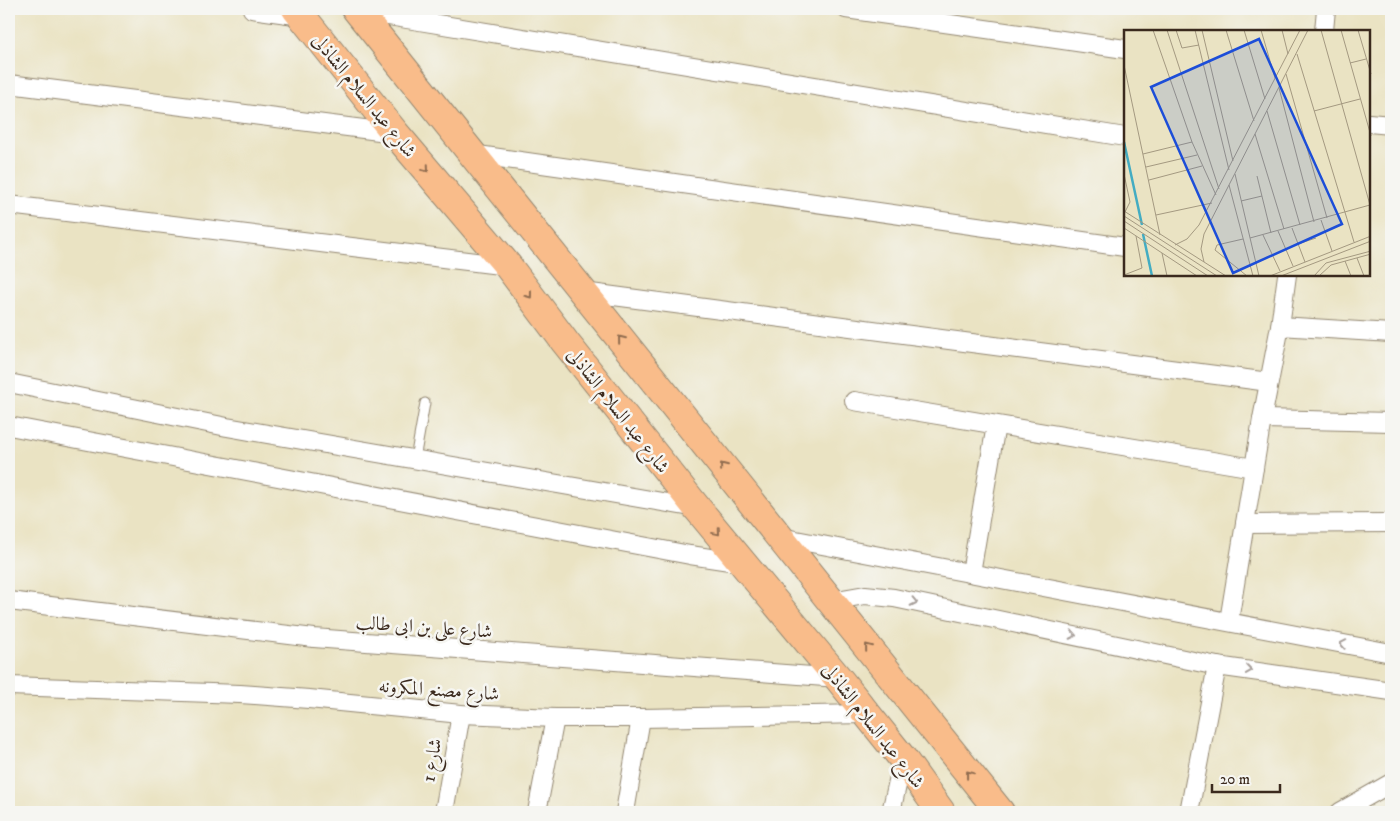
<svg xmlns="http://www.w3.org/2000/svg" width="1400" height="821" font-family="'IM FELL DW Pica',Amiri,serif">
  <rect width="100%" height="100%" fill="#f6f6f2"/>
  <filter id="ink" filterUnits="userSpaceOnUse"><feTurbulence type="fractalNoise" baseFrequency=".02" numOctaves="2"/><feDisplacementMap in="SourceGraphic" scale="10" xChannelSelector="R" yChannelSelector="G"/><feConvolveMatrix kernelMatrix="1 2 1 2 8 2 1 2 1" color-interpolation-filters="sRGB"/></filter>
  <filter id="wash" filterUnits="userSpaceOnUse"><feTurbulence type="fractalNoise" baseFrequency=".0096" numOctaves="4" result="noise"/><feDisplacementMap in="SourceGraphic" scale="20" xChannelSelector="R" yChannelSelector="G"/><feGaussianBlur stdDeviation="1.12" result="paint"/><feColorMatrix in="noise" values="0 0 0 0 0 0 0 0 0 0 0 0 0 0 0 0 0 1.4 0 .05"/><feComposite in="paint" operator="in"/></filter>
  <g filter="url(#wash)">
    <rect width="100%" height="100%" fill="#eae3c3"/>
  </g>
  <g filter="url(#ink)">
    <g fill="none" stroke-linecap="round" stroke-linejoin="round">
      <defs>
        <path id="lane" d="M415,459L425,403"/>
        <g id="street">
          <path d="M252,9L302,16"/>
          <path d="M846,9L1125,49"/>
          <path d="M358,11L1125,137"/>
          <path d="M1324,31L1326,9"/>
          <path d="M9,84L395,133"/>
          <path d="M1369,123L1391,125"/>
          <path d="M471,154L1125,247"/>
          <path d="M9,205L508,266"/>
          <path d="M583,292L1269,382"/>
          <path d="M1280,326L1391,333"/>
          <path d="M9,383L227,427L697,508"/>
          <path d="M854,401L1254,468"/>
          <path d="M1262,419L1391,422"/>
          <path d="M9,426L690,555L743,563"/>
          <path d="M1245,524L1391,523"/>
          <path d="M780,537L1391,653"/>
          <path d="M971,573L996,425"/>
          <path d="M9,601L314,638L838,678"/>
          <path d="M831,601L865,595L894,598L1217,666L1391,691"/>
          <path d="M1229,621L1262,419L1280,326L1287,275"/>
          <path d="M9,686L240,694L309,699L461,714L555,718H641L867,714"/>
          <path d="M444,812L461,714"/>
          <path d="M537,812L555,718"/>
          <path d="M625,812L641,718"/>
          <path d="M891,812L903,759"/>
          <path d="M1189,812L1217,666"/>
          <path d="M1340,812L1391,783"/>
        </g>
        <g id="primary">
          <path d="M296,9L395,133L508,266L565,342L697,508L838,678L903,759L941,812"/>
          <path d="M356,9L1000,812"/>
        </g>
      </defs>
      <!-- lane casing -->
      <use href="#lane" stroke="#928670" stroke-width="11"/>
      <!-- street casing -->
      <use href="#street" stroke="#928670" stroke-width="20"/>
      <!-- primary casing -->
      <use href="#primary" stroke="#928670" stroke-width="30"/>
      <!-- lane -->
      <use href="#lane" stroke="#fff" stroke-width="9"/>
      <!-- street -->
      <use href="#street" stroke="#fff" stroke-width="18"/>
      <!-- primary -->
      <use href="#primary" stroke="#f9bc8a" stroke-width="28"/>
    </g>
    <!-- one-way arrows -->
    <defs><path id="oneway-chevron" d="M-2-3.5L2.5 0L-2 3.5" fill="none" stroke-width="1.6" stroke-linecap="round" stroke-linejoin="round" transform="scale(1.25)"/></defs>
    <g stroke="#906c4f">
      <use href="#oneway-chevron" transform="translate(426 169) rotate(50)"/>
      <use href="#oneway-chevron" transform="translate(529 295) rotate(53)"/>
      <use href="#oneway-chevron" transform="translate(621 339) rotate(-129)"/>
      <use href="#oneway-chevron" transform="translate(723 466) rotate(-129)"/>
      <use href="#oneway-chevron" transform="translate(717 532) rotate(50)"/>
      <use href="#oneway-chevron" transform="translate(868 647) rotate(-129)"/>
      <use href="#oneway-chevron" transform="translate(969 774) rotate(-128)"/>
    </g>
    <g stroke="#a79f9a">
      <use href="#oneway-chevron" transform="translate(914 602) rotate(12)"/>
      <use href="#oneway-chevron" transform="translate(1073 635) rotate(12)"/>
      <use href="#oneway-chevron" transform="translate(1343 644) rotate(-169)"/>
      <use href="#oneway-chevron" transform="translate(1249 670) rotate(8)"/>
    </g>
  </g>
  <g text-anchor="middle" stroke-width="5" stroke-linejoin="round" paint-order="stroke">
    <!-- street labels -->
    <g font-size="19" fill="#3b2a1e" stroke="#f6f6f2">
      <text transform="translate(365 95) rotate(51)" y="7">شارع عبد السلام الشاذلى</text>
      <text transform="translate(619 410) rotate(52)" y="7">شارع عبد السلام الشاذلى</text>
      <text transform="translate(424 626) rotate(4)" y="7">شارع على بن ابى طالب</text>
      <text transform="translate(439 689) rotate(4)" y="7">شارع مصنع المكرونه</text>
      <text transform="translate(874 725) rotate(52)" y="7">شارع عبد السلام الشاذلى</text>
      <text transform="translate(431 760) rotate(-80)" y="7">شارع 1</text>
    </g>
  </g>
  <!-- overview -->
  <g transform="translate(1124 30)">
    <rect width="246" height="246" fill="#eae3c3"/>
    <path fill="none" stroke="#43acc2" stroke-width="2.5" d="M0,112L18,195M19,204L28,246"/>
    <path fill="none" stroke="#a49981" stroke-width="1" d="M29,0L68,112L92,165M43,0L95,159M52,0L58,18L75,15M71,0L105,140M78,0L109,131M102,0L130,91M120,0L141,69M137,0L151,48M158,0L164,24M197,0L246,175M217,0L247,106M234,0L247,44M173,24L230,212M226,33L242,29M0,35L36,205M162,44L203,188M155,58L190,192M143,81L176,195M190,81L236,69M131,104L160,199M19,124L68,112M22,137L73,125M0,144L6,172L1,182M111,144L135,246M133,146L147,203M25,150L78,136M105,155L129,246M117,171L138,166M0,181L102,246M32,185L88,173M0,186L93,246M197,190L208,221M0,191L84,246M0,198L73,246M168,198L181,232M154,201L169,236M139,205L156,241M126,208L246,175M119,209L93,215L91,220L123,246M174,214L192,208M51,215L63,209L75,195L176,0M38,223L43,246M233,228L240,246M221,231L227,246M80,232L77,219L80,204L184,0M0,245L18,238L12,206M146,246L247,206M157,246L247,211M190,246L202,233L247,221M195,246L207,235L247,224"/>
    <path fill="#1d4ed8" fill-opacity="0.15" stroke="#1d4ed8" stroke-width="2.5" d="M135,9L218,194L109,243L27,57Z"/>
    <rect width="246" height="246" fill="none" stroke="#3b2a1e" stroke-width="2.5"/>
  </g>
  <!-- margin -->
  <rect width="1400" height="821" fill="none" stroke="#f6f6f2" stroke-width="30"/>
  <!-- scale -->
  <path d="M1212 784v8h68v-8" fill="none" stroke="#3b2a1e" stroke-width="2.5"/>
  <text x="1220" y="784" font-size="15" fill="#3b2a1e" stroke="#f6f6f2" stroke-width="4" paint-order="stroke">20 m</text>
</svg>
